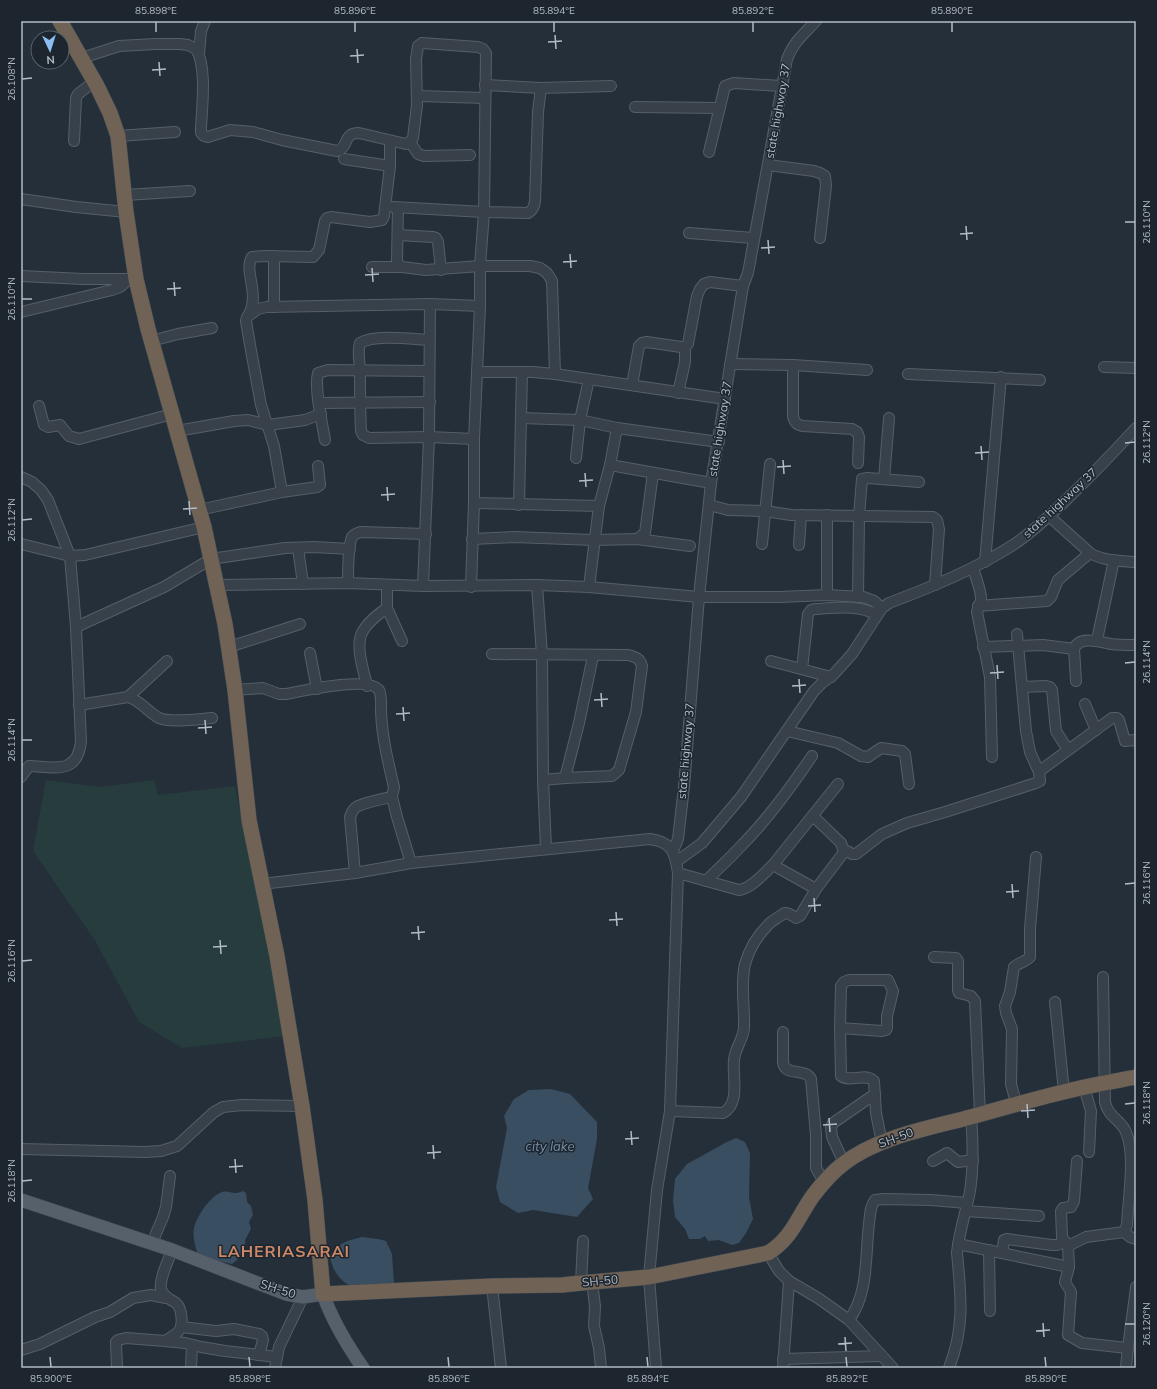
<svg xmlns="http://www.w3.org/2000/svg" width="1157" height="1389" font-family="Mulish,sans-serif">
  <rect width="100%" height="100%" fill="#242f3a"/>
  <!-- green -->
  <path fill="#273c3c" d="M46,780L101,787L154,780L158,795L235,786L285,1036L182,1048L139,1022L96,942L33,851Z"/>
  <!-- water -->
  <g fill="#3a4e62">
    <path d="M551,1089L570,1094L597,1122V1139L588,1188L593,1199L577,1217L533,1210L518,1213L500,1202L496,1187L507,1128L504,1116L514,1099L529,1090Z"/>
    <path d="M736,1138L745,1142L750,1153L749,1197L753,1219L746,1233L739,1243L732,1245L719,1240L708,1241L705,1236L700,1239H689L685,1229L675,1217L673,1201L675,1179L687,1164L725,1143Z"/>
    <path d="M243,1191L246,1193L247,1202L251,1206L253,1215L249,1222L251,1229L245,1240V1248L237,1260L232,1264L198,1256C196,1248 192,1237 194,1228C197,1216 210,1196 222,1192C230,1190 233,1196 243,1191Z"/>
    <path d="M362,1237L378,1239L386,1241L392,1254L394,1284C385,1285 363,1290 356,1288C341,1284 331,1269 330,1255C340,1242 347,1241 362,1237Z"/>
  </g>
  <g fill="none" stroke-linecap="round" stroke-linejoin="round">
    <defs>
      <g id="minor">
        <path d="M199,54L201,31L205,21"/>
        <path d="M82,58L119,46L155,44H180L188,45L196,49C207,66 202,107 201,128V133L204,136L208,137L230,130L253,132L282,140L337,151C350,147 342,133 359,133L406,144L410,142L413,138L417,105L416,59L418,46L422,43L478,47L483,49L486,53L484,212L480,266V306L474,439V503L471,587"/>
        <path d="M485,85L541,88L611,86"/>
        <path d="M417,96L485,98"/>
        <path d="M635,107L720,108"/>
        <path d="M118,136L175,132"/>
        <path d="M74,141L76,98L78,94L95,81"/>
        <path d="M410,142L418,154L424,156L470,155"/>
        <path d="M709,152L725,86L734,83L781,86"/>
        <path d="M344,159L390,166"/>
        <path d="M768,165L814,171L820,173L825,176L826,186L820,238"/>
        <path d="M125,195L190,191"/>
        <path d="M21,199L76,207L126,212"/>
        <path d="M393,207L484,212L528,213C533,210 534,207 535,201L538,112L541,88"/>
        <path d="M398,208L397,261L399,265L402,267L426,270L480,266H530L540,268L547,273L552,281L555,374"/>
        <path d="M689,233L753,238"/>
        <path d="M398,235L433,237L436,238L438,242L441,270"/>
        <path d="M274,256V307"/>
        <path d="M372,267H402"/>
        <path d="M21,276L83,279H136"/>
        <path d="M21,312L112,290L120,287L129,279"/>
        <path d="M248,316C261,294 243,271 252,257L265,256L313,257L319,250L325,221L327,218L331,217L370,222L382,220L384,216L390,166V141"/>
        <path d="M429,340C411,339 374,334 360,343C357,353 360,362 360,371C360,391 360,411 361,431L363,435L369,438L429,437L474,439"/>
        <path d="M151,341L178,334L212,328"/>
        <path d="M730,364L793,365L867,370"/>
        <path d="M793,365V417C795,423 797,425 803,426L852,429L857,432L859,437L858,463"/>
        <path d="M1104,367L1136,368"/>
        <path d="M477,372H533L555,374L725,399"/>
        <path d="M908,374L1040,380"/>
        <path d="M632,385L639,346L642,343L647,342L681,347H685L688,344L697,296L700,289L704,284L710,282L743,286"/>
        <path d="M678,393L685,362V347"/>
        <path d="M319,403L430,402"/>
        <path d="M39,406L44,425L48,427L60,425L69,436L79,439L172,414"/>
        <path d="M521,418L580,420L617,428L719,442"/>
        <path d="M177,431L234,421L248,420L268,425L305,420L321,414"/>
        <path d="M325,440C322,422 314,389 318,373L328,370L429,371"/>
        <path d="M576,458L580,420L589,379"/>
        <path d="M610,465L711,483"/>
        <path d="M21,477L32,482L41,490L48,500L70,556L76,627L81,742C77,775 54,767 29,766L21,777"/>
        <path d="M884,479L889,418"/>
        <path d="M282,492L274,446L261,405L250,345L246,321L247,317L258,309L267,307L430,304L480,306"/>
        <path d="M474,503L599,506"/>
        <path d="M519,505L522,372"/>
        <path d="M709,505L728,510L765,511L791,515L933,517L937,520L939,529L935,585"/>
        <path d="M199,510L282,492L317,487L320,485L318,466"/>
        <path d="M827,515V595"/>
        <path d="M1049,516L1090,553C1103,561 1121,561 1136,562"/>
        <path d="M472,539L514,537L594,540L637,539L690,546"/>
        <path d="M637,539L645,533L653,473"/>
        <path d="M21,544L70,556L85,555L204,527"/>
        <path d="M762,544L770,464"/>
        <path d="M799,545L801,515"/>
        <path d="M298,548L303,584"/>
        <path d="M985,562L1001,377"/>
        <path d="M973,568C975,576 982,592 981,600C980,604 978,607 977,612L990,677L992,757"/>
        <path d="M348,583C348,572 348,546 352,537C354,534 358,533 361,532L426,534"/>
        <path d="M217,585L348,583L423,586L537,585L589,587L699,597H779L827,595L863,597L874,601L882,608"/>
        <path d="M537,585L542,655L543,780L546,848"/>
        <path d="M423,586L429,437L430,304"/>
        <path d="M589,587L599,506L610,465L617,428"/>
        <path d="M858,597L859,516L862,479L868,478L919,482"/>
        <path d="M978,606L1047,601L1051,597L1058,580L1090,553"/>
        <path d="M387,608L402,641"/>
        <path d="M76,627L164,587L211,559L285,548L314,547L350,549"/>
        <path d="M1017,634L1026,731L1030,752L1039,772"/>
        <path d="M1097,640L1114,560"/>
        <path d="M229,647L300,624"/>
        <path d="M983,647L1043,645L1074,649"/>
        <path d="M310,653L317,689"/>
        <path d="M492,654L628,655C635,657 640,658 642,666L636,712L619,770L612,776L565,778L543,780"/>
        <path d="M771,661L831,677"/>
        <path d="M802,669L808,614L811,610L815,609C835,608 858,604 877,615"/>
        <path d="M1076,681L1074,649C1079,635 1100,642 1111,644C1119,645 1128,645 1136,645"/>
        <path d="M367,686C364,672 356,649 361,635C365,624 377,615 387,608V585"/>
        <path d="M1022,687L1046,686L1050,687L1052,690L1056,731L1068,750"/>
        <path d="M235,690L263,688L279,694H286C302,691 369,676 379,690C382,696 381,706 381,712C382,737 388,762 394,787L392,797L397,817L411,863"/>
        <path d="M128,697L167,661"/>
        <path d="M1085,704L1096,730"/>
        <path d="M79,705L128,697C140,700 148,712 159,718C170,723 199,719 212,718"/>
        <path d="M787,731L838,743L861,756L868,757L881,748L902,751L905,754L909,784"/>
        <path d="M565,778L579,723L593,656"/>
        <path d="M813,816L841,843L844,852"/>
        <path d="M673,851L678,839L684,787L699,597L711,483L743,286L748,273L787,59C794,41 804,34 816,21"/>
        <path d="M676,862L702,843L741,797L814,691L822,683L834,674L852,654L882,608L889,603C931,587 974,570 1013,545C1030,534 1046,519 1062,504C1087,480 1112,454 1136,428"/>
        <path d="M773,865L838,784"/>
        <path d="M355,873L350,817C351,814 352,811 355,808C361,803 383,799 392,797"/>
        <path d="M678,873L739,890C752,888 764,873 773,865L816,889"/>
        <path d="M706,881C718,869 731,857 743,844C769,818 791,787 812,756"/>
        <path d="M262,884L355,873L411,863L650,839C672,842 675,852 678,873L670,1111L657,1190L649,1277L656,1368"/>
        <path d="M934,957L956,958L958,961V990L959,993L971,996L975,1001L980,1114"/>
        <path d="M1103,977L1105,1102C1108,1117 1121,1120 1126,1132C1136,1155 1128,1199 1127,1225L1124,1232L1130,1237L1136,1239"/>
        <path d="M1055,1002L1064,1092"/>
        <path d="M840,1028L841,986L844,982L849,980H888L893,991L887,1016V1028L886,1030L882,1031L840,1028L841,1076C851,1083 866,1072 874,1081L876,1113L882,1143"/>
        <path d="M783,1032V1063C786,1077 805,1067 811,1079L816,1135V1168L824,1182"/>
        <path d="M1084,1087L1091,1111L1089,1152"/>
        <path d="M1016,1103L1011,1084L1012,1029L1006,1013L1005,1006L1010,992L1014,967C1019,962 1026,962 1030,957V929L1036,857"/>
        <path d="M670,1111L723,1113C741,1103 732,1077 734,1060C735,1048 743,1040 744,1028C745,1007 740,985 745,964C749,950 758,935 768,925C771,921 776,919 780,916C782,915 784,913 785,913C789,913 793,916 796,918L800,916L816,889L844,852L847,851L852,854H856L882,834L907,823L945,812L1036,783L1040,781L1039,772L1041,770L1112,718H1117L1119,720L1125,741L1136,740"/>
        <path d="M21,1149L145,1152L161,1151L177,1146L214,1112L223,1107L242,1105L302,1106"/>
        <path d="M933,1161L947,1153L958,1162L973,1160"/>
        <path d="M844,1163L832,1137L831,1127L833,1123L875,1094"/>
        <path d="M966,1211L1039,1216"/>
        <path d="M1124,1232L1086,1237L1068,1246L1069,1267L1065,1282L1071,1292L1068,1335L1082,1343L1127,1348"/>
        <path d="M152,1243L163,1217L166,1207L170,1176"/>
        <path d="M958,1244L1069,1267"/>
        <path d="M1068,1246L1062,1237L1061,1211L1063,1208L1071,1207L1074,1201L1077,1161"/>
        <path d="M172,1250C169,1259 159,1279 161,1289C163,1297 170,1299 176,1303C182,1308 184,1326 178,1332C175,1335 170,1338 165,1341L185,1343L201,1347L225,1351L277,1357"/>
        <path d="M989,1250L990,1311"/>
        <path d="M768,1253L779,1271L789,1281L818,1298L849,1320L893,1368"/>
        <path d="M1002,1253L1004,1240L1007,1239L1052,1245H1057L1065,1242"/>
        <path d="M592,1282L595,1306L594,1326L599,1348L601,1368"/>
        <path d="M581,1283L583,1241"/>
        <path d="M492,1286L501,1368"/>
        <path d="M849,1320C869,1293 865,1256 869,1224C870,1216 870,1206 875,1200L884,1199L931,1200L967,1203"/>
        <path d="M181,1327L216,1331L234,1329L259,1334L262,1336L263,1340L259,1355"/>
        <path d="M21,1350L40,1344L95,1317L110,1312L133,1298L151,1295L166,1298"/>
        <path d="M783,1359L882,1356"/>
        <path d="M117,1368L116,1342L118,1340L126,1338L165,1341"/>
        <path d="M191,1368L192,1345"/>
        <path d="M275,1368L279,1347L303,1297"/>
        <path d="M783,1368L789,1281"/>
        <path d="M949,1368C965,1327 961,1295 957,1253C959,1232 966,1212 970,1191C974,1166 973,1142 971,1116"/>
        <path d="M1126,1368C1128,1341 1133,1314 1136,1287"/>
      </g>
      <path id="major" d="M21,1200L172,1250L286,1294L303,1297L323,1294C332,1320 347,1345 363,1368"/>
      <path id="highway" d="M60,21L97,86L110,113L118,136L126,212L136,279L148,329L204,527L225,624L235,690L249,820L277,956L302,1106L315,1200L323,1294L492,1286L562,1285L581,1283L649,1277L768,1253C791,1239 797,1219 812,1197C821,1185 831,1173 843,1164C877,1137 930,1128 971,1117C1006,1107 1041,1097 1076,1089C1096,1084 1116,1081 1136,1077"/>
    </defs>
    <!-- minor casing -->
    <use href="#minor" stroke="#565f68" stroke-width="12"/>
    <!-- major casing -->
    <use href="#major" stroke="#414a53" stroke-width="14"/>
    <!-- highway casing -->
    <use href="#highway" stroke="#434c55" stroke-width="16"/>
    <!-- minor -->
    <use href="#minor" stroke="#38414a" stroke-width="10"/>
    <!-- major -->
    <use href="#major" stroke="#56606a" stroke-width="13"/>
    <!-- highway -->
    <use href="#highway" stroke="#706355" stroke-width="15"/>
  </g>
  <!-- ticks -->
  <path fill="none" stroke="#b3bcc6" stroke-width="1.5" d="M156,22V32M355,22V32M554,22V32M753,22V32M952,22V32M555,35L556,49M548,42L562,41M357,49L358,63M350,56L364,55M159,62L160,76M152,70L166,69M22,79L32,78M1125,222H1135M966,226L967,240M960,234L973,233M768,240L769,254M761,248L775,247M570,254L571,268M563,262L577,261M372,268L373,282M365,275L379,274M174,282L175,296M167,289L181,288M22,299H32M1125,443L1135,442M981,446L982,460M975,453L989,452M783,460L784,474M777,467L791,466M585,473L586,487M579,481L593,480M387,487L388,501M381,495L395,494M189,501L190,515M183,509L197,508M22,520L32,519M1125,663L1135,662M997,665L998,679M990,673L1004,672M799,679L800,693M792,686L806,685M601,693L602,707M594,700L608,699M403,707L404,721M396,714L410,713M205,720L206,734M198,728L212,727M22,740H32M1012,884L1013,898M1125,884L1135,883M1006,892L1019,891M814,898L815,912M808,906L821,905M616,912L617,926M609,920L623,919M418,926L419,940M411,933L425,932M220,940L221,954M213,947L227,946M22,961L32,960M1027,1104L1028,1118M1125,1104L1135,1103M1021,1111L1035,1110M829,1118L830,1132M823,1125L837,1124M631,1131L632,1145M625,1139L639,1138M433,1145L434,1159M427,1153L441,1152M235,1159L236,1173M229,1167L243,1166M22,1181L32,1180M1043,1323L1044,1337M1125,1324H1135M1036,1331L1050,1330M845,1337L846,1351M838,1344L852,1343M50,1357L51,1367M249,1357L250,1367M448,1357L449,1367M647,1357L648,1367M846,1357L847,1367M1045,1357L1046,1367"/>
  <g text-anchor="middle" stroke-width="3" stroke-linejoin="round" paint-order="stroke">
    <!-- street labels -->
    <g font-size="12" fill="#b3bcc6" stroke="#1d262f">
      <text transform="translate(778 111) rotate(-80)" y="4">state highway 37</text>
      <text transform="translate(720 429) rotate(-81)" y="4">state highway 37</text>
      <text transform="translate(1060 503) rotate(-43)" y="4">state highway 37</text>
      <text transform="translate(686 751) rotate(-85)" y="4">state highway 37</text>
      <text transform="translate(896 1138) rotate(-20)" y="4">SH-50</text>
      <text transform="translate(600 1281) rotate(-5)" y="4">SH-50</text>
      <text transform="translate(278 1289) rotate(18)" y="4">SH-50</text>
    </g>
    <!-- water labels -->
    <g font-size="13" font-style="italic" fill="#758fa8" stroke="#1d262f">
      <text x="550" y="1151">city lake</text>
    </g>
    <!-- district labels -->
    <g font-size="16" font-weight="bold" letter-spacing="1" fill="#cd8967" stroke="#1d262f">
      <text x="284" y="1257">LAHERIASARAI</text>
    </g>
  </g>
  <!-- border -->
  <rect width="1157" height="1389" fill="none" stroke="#1d262f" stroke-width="44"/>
  <!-- north arrow -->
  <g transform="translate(50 50) rotate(176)"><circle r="19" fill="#1d262f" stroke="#59626b"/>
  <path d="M0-3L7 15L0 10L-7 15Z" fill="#8dbdf1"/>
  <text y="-6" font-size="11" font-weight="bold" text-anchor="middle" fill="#b3bcc6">N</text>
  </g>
  <rect x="22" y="22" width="1113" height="1345" fill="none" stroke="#b3bcc6" stroke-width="1.5"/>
  <g font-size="10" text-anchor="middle" fill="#b3bcc6">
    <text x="156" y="14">85.898°E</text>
    <text x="355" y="14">85.896°E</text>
    <text x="554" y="14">85.894°E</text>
    <text x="753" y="14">85.892°E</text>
    <text x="952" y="14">85.890°E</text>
    <text transform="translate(11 79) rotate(-90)" y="4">26.108°N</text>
    <text transform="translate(1146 222) rotate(-90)" y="4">26.110°N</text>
    <text transform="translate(11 299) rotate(-90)" y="4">26.110°N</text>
    <text transform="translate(1146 442) rotate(-90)" y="4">26.112°N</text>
    <text transform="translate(11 520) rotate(-90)" y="4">26.112°N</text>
    <text transform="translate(1146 662) rotate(-90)" y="4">26.114°N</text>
    <text transform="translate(11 740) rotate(-90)" y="4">26.114°N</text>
    <text transform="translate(1146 883) rotate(-90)" y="4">26.116°N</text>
    <text transform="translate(11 961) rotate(-90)" y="4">26.116°N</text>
    <text transform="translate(1146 1103) rotate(-90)" y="4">26.118°N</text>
    <text transform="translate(11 1181) rotate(-90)" y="4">26.118°N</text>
    <text transform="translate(1146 1324) rotate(-90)" y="4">26.120°N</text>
    <text x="51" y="1382">85.900°E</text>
    <text x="250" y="1382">85.898°E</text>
    <text x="449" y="1382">85.896°E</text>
    <text x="648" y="1382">85.894°E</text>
    <text x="847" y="1382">85.892°E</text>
    <text x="1046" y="1382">85.890°E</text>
  </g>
</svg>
